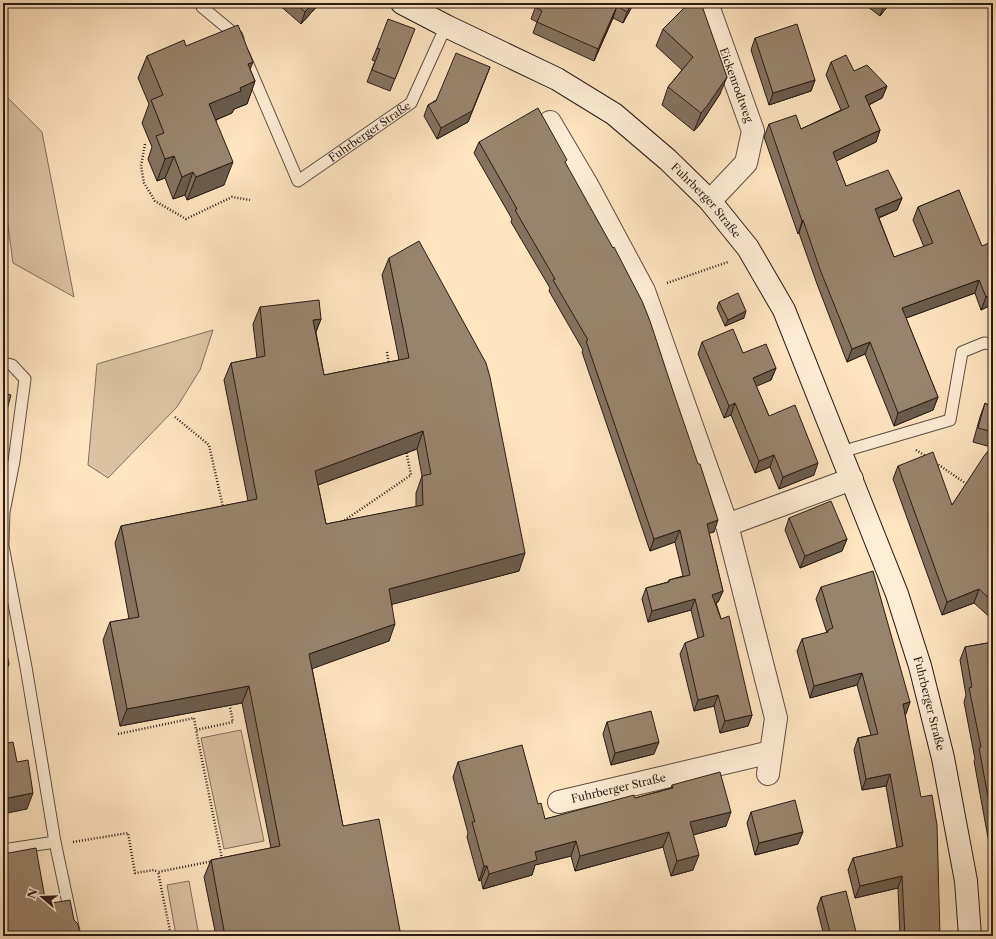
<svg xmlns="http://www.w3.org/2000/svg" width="996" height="939" font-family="'Libre Caslon Text',serif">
  <rect width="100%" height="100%" fill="#fee4bf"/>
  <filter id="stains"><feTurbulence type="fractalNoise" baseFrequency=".005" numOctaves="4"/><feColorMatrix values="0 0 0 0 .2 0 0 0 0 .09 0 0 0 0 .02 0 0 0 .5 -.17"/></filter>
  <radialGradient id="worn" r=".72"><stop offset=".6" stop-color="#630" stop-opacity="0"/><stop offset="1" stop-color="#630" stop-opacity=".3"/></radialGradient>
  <!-- green -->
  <g fill="#dac2a2" stroke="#826f5c">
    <path d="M3,93L42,132L74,297L13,263L5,203L3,201Z"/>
    <path d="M213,330L200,370L177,407L108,478L88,465L97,364Z"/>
    <path d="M241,730L264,841L224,849L201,738Z"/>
    <path d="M189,881L199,936H176L167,885Z"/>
  </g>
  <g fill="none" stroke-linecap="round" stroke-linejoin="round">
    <defs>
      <g id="service">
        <path d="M202,7L237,36L238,39"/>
        <path id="s1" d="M244,55L298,181L411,103L446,26"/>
        <path d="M3,363L12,365L25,379L14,461L4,512L3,543"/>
        <path d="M841,452L950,420L962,352L984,343L993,344"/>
        <path d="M3,546L26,667L55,842L3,850"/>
        <path d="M55,842L75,936"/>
      </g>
      <g id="minor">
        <path id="s2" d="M707,3L753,131L746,163L710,201"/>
        <path d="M550,122L586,183L644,291L727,525"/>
        <path d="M768,774L776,718L727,525L852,479"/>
        <path id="s3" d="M559,802L771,752"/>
      </g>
      <g id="secondary">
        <path id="s4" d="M402,3L446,26L557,79L614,114L668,160L710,201L748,248L784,310L897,594L920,666L943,758L966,881L970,936"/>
      </g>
    </defs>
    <!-- service casing -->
    <use href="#service" stroke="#5e4e40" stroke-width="13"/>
    <!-- minor casing -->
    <use href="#minor" stroke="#5e4e40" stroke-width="24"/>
    <!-- secondary casing -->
    <use href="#secondary" stroke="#291c15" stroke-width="24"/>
    <!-- path -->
    <g stroke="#291c15" stroke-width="2.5" stroke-dasharray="1 2" stroke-linecap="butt">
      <path d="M145,144L141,166L144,183L155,201L186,219L232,197L250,200"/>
      <path d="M667,283L728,262"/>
      <path d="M387,352L389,365"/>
      <path d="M175,417L209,445L223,507"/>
      <path d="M916,450L927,457"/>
      <path d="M936,463L968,485"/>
      <path d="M342,522L411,475L406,450"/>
      <path d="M118,734L194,718L196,730"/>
      <path d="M73,842L128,833L135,873L154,870L158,872"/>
      <path d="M222,859L196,730L233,722L229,702"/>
      <path d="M171,936L158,872L213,861"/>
    </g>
    <!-- service -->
    <use href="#service" stroke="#feedd5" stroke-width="11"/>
    <!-- minor -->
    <use href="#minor" stroke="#feedd5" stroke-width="22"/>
    <!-- secondary -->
    <use href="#secondary" stroke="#feedd5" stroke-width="22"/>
  </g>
  <!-- wall -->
  <g fill="#83725e" stroke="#291c15" fill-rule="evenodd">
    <path d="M277,3H320L301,24Z"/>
    <path d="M537,3H634L623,23L613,18L594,61L533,33L537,22L531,19Z"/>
    <path d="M689,3L720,94L701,123L694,131L662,105L668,87L682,70L656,46L663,29Z"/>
    <path d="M863,3H890L880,16Z"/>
    <path d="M755,38L815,80L811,91L769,105L751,50Z"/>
    <path d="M410,41L390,91L367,82L375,61L372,60L377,48Z"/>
    <path d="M186,46L250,69L255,81L247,104L234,109L232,113L216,120L224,185L187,200L185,195L173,199L165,178L157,181L148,159L152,147L142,123L149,104L138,78L147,56Z"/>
    <path d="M831,62L854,71L887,86L882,98L869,105L880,130L876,142L836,161L846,186L902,198L897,210L879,218L894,257L924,247L913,220L918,207L959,190L993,304L981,310L975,293L906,318L938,397L933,410L894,426L865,354L847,362L817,284L799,233L798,234L764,137L769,124L801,129L841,110L826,75Z"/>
    <path d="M490,67L468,122L437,139L424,116L428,105Z"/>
    <path d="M479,142L566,164L714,532L709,533L723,591L718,602L716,603L752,715L748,726L720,733L714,706L694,711L680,654L685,643L698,638L691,610L648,622L642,599L646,588L668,582L669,580L683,576L675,542L650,551L582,352L583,350L549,291L550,288L511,222L512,219L474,153Z"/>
    <path d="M389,258L519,571L392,604L389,641L312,668L343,826L401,936H216L204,877L211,860L271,848L242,703L120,726L103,640L110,622L129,619L115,543L121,526L248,501L224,380L231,363L257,358L253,324L260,307L321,319L316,332L324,375L399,360L382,275ZM417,449L422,476L416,493V507L326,524L318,485Z"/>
    <path d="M719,302L744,318L725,326L717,308Z"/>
    <path d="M702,342L743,353L776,368L771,380L756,386L769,416L814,475L779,489L770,467L755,473L731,415L724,418L698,354Z"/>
    <path d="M993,386V620L974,603L942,615L893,479L898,466L952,505L991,447L973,442L980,417L985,403L988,405Z"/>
    <path d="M789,518L847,539L842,551L800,568L785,530Z"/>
    <path d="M821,587L910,702L905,714L940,936H900L898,888L855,898L848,870L853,858L897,848L886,786L862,790L854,750L858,738L871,735L857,685L810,698L797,651L802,639L827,633L816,599Z"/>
    <path d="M993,642V865L974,761L975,759L964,702L966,695L960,660L965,647Z"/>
    <path d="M607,722L654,754L611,765L603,734Z"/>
    <path d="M458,762L538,804L545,819L635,798L671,788L672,785L726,826L693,835V870L671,876L663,847L575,871L571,856L535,865L532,875L483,889L481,880L479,881L467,837L468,833L453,777Z"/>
    <path d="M751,812L798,844L755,855L747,823Z"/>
    <path d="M821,897L857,936H824L817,908Z"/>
  </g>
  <!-- shaded-wall -->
  <g fill="#6a5c4c" stroke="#291c15">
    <path d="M313,3H320L301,24L305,12Z"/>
    <path d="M632,3H634L623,23L627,12Z"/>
    <path d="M885,3H890L880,16L884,4Z"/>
    <path d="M938,3H961L937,5Z"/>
    <path d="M617,6L613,18L594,61L598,49Z"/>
    <path d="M253,62L244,85L248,64Z"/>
    <path d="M490,67L468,122L437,139L441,128Z"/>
    <path d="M727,77L720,94L701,123L694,131L701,113Z"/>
    <path d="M815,80L811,91L769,105L773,93Z"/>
    <path d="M255,81L247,104L234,109L232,113L201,126L209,104L240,88Z"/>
    <path d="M887,86L882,98L860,109L865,96Z"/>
    <path d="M880,130L876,142L828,165L833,152Z"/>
    <path d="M174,156L165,178L157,181L165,159Z"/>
    <path d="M233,162L224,185L187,200L196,177Z"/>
    <path d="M193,172L185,195L173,199L182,177Z"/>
    <path d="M902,198L897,210L870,221L875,209Z"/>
    <path d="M803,220L799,233L798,234L802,221Z"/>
    <path d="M979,280L975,293L898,321L902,308Z"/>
    <path d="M993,294V304L981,310L986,297Z"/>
    <path d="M746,311L744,318L725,326L728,320Z"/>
    <path d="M321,319L314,336L313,320Z"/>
    <path d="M870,342L865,354L847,362L852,349Z"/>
    <path d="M776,368L771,380L748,390L753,378Z"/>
    <path d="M938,397L933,410L894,426L898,413Z"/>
    <path d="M735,403L731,415L724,418L729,406Z"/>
    <path d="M423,431L417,449L309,488L315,471Z"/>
    <path d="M774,455L770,467L755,473L759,461Z"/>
    <path d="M818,463L814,475L779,489L783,477Z"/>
    <path d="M718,520L714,532L703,535L707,524Z"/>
    <path d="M680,530L675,542L650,551L654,539Z"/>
    <path d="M847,539L842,551L800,568L805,556Z"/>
    <path d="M525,553L519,571L382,607L389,589Z"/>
    <path d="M979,589L974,603L942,615L947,602Z"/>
    <path d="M723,591L718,602L708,606L712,595Z"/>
    <path d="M695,599L691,610L648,622L652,611Z"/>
    <path d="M395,624L389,641L303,672L309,654Z"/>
    <path d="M9,664L3,679V665Z"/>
    <path d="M862,673L857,685L810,698L814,686Z"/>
    <path d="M249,686L242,703L120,726L127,709Z"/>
    <path d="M718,695L714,706L694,711L698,700Z"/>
    <path d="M910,702L906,714L899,716L903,704Z"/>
    <path d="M752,715L748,726L720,733L725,721Z"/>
    <path d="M659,742L654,754L611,765L615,753Z"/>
    <path d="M890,774L886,786L862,790L866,779Z"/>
    <path d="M33,793L27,809L3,814V799Z"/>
    <path d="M731,812L726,826L685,837L690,822Z"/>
    <path d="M669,832L663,847L575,871L580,856Z"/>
    <path d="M803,832L798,844L755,855L759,843Z"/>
    <path d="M576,841L571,856L535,865L532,875L483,889L489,874L535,852Z"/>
    <path d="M699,855L693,870L671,876L677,861Z"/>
    <path d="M484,866H487L481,880L479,881Z"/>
    <path d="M902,876L898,888L855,898L860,886Z"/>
  </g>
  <!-- building -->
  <g fill="#98846d" stroke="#291c15" fill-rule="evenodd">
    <path d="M295,3H313L305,12Z"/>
    <path d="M537,3H632L627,12L617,6L598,49L537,22L542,11L535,7Z"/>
    <path d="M689,3H701L727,77L707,106L701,113L668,87L693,57L663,29Z"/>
    <path d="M388,19L415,29L395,79L372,70L380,49L377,48Z"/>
    <path d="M797,24L815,80L773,93L755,38Z"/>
    <path d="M238,25L253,62L248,64L255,81L240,88L241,91L209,104L233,162L196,177L193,172L182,177L174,156L165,159L156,136L164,133L151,100L163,95L147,56L184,40L186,46Z"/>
    <path d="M456,53L490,67L472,111L441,128L428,105L436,101Z"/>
    <path d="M846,55L854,71L867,65L887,86L865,96L880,130L833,152L846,186L888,170L902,198L875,209L894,257L933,243L918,207L959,190L982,246L993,241V294L986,297L979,280L902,308L938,397L898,413L870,342L852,349L821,272L803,220L802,221L769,124L796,115L801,129L849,107L831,62Z"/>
    <path d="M538,108L567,160L565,162L613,248L614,247L642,301L650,321L673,391L698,464H700L718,520L707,524L723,591L712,595L721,619L729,616L752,715L725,721L718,695L698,700L685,643L704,636L695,599L652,611L646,588L669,582V580L690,575L680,530L654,539L586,341L588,340L553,280L555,279L515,210L517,209L479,142Z"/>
    <path d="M419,241L486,363L490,377L525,553L389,589L395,624L309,654L343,826L379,819L401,936H225L211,860L280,846L249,686L127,709L110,622L139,617L121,526L257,499L231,363L265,356L260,307L319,300L321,319L313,320L324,375L409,358L389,258ZM423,431L431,474L422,476L423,505L326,524L315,471Z"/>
    <path d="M738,293L746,311L728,320L719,302Z"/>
    <path d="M733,329L743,353L766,344L776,368L753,378L769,416L795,405L818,463L783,477L774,455L759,461L735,403L729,406L702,342Z"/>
    <path d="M993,390V398H991Z"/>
    <path d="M3,393L11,395L3,424Z"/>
    <path d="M985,403L993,409V432L978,428Z"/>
    <path d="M993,445V602L979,589L947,602L898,466L933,452L952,505L984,456Z"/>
    <path d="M831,501L847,539L805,556L789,518Z"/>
    <path d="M873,571L910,702L903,704L921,797L932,795L937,825L940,936H905L902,876L860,886L853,858L903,846L890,774L866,779L858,738L878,734L862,673L814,686L802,639L828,632V630L833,628L821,587Z"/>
    <path d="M3,635L9,664L3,665Z"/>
    <path d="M993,642V824L979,748L981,747L969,688L972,687L965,647Z"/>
    <path d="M651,711L659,742L615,753L607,722Z"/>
    <path d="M13,742L17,762L28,760L33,793L3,799V744Z"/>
    <path d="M522,745L538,804L541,803L545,819L634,795L635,798L673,788L672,785L720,772L731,812L690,822L699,855L677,861L669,832L580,856L576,841L535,852L537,860L489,874L487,866H484L472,822H475L458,762Z"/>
    <path d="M795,800L803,832L759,843L751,812Z"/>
    <path d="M36,848L46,904L70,900L74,920L78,924L80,936H3V854Z"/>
    <path d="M846,891L857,936H831L821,897Z"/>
  </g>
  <g text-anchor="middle" stroke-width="3" stroke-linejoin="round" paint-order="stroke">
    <!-- street labels -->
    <g font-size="11" fill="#291c15" stroke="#feedd5">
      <text dy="4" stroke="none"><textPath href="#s2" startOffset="87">Eickenrodtweg</textPath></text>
      <text dy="4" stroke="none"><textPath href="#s1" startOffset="224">Fuhrberger Straße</textPath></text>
      <text dy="4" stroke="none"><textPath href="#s4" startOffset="366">Fuhrberger Straße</textPath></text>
      <text dy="4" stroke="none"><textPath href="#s4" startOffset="921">Fuhrberger Straße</textPath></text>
      <text dy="4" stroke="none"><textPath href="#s3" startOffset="61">Fuhrberger Straße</textPath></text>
    </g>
  </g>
  <!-- margin -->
  <rect width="996" height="939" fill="none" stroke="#fee4bf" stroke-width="16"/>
  <rect x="4" y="4" width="988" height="931" fill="none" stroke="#291c15" stroke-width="2"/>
  <rect x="8" y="8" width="980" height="923" fill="none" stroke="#291c15"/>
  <!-- north arrow -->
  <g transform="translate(42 897) rotate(289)" stroke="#feedd5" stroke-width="3" paint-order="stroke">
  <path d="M0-3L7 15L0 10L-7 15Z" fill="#291c15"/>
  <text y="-6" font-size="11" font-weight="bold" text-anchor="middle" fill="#291c15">N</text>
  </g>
  <rect width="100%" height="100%" filter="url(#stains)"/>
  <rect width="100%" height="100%" fill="url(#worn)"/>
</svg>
